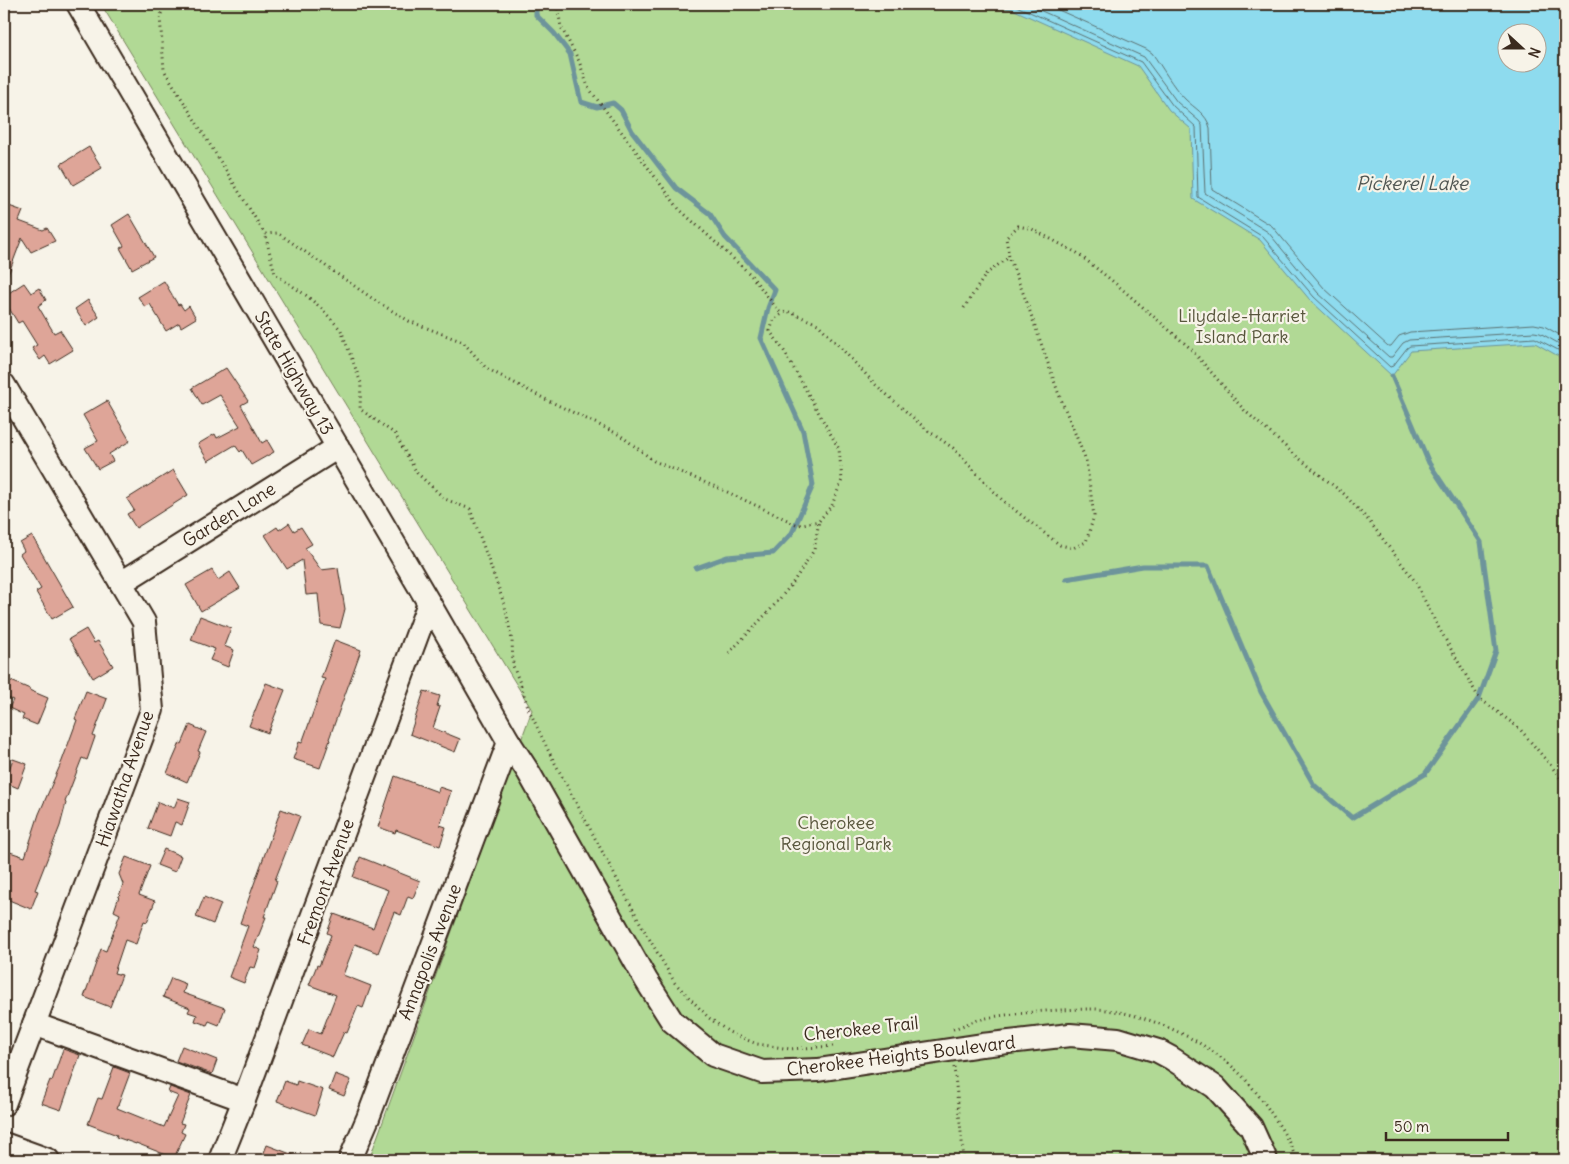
<svg xmlns="http://www.w3.org/2000/svg" width="1569" height="1164" font-family="Delius,sans-serif">
  <rect width="100%" height="100%" fill="#f7f3e8"/>
  <filter id="ink" filterUnits="userSpaceOnUse"><feTurbulence type="fractalNoise" baseFrequency=".02" numOctaves="2"/><feDisplacementMap in="SourceGraphic" scale="10" xChannelSelector="R" yChannelSelector="G"/><feConvolveMatrix kernelMatrix="1 2 1 2 8 2 1 2 1" color-interpolation-filters="sRGB"/></filter>
  <g filter="url(#ink)">
    <!-- green -->
    <path fill="#b1d995" stroke="#76825a" fill-rule="evenodd" d="M101,4H1565V1160H369L532,710ZM1506,32H1536V62H1506Z"/>
    <!-- water -->
    <path fill="#8edbee" stroke="#6d949b" fill-rule="evenodd" d="M964,4H1565V371L1560,357L1535,343L1411,351L1392,376L1310,300L1260,240L1193,199L1191,129L1169,110L1138,66L1012,9ZM1506,32H1536V62H1506Z"/>
    <g fill="none" stroke-linecap="round" stroke-linejoin="round">
      <!-- shore -->
      <g stroke="#5c7171" stroke-width="1">
        <path d="M1006,4L1014,5L1141,62L1173,106L1196,127L1198,197L1263,237L1314,297L1390,367L1393,366L1407,348L1410,346L1535,338L1562,352L1565,356"/>
        <path d="M1026,4L1144,57L1177,102L1199,121L1202,125L1205,193L1268,232L1318,293L1389,357H1392L1403,343L1409,340L1534,332L1540,333L1565,347"/>
        <path d="M1045,4L1146,49L1152,53C1163,68 1172,86 1185,99C1194,108 1207,114 1210,128L1212,189L1272,226L1324,288L1388,346H1391L1399,336L1410,332L1534,324L1544,326L1565,338"/>
      </g>
      <!-- stream -->
      <g stroke="#6d949b" stroke-width="5">
        <path d="M536,4V15L554,33L570,54L581,102L597,107L613,103L621,110L632,131L676,188L710,214L725,237L775,290L768,308L761,338L803,431L813,485L792,533L773,553L727,557L696,568"/>
        <path d="M1066,579L1143,566H1208L1261,692L1314,785L1352,818L1425,774L1479,698L1496,651L1481,542L1429,463L1392,376"/>
      </g>
    </g>
    <!-- building -->
    <g fill="#dea598" stroke="#3b2a1e">
      <path d="M89,147L102,168L73,185L61,164Z"/>
      <path d="M9,206L23,211L19,221L43,230L47,228L55,241L31,252L22,238L5,283L4,220Z"/>
      <path d="M129,214L154,257L132,269L120,248L124,246L112,225Z"/>
      <path d="M164,281L178,305L180,304L184,310L189,306L196,318L181,327L179,323L166,331L150,304L145,307L138,297Z"/>
      <path d="M24,283L31,293L39,288L46,300L38,306L54,333L60,330L73,350L50,364L45,356L40,360L32,348L37,345L22,321L18,323L4,300V296Z"/>
      <path d="M88,300L99,317L86,326L75,309Z"/>
      <path d="M226,368L248,401L241,405L262,443L267,440L274,452L251,465L242,450L240,452L235,445L208,461L198,444L215,434L217,438L240,426L220,395L202,405L192,388Z"/>
      <path d="M107,401L130,441L109,454L113,461L98,469L85,448L98,441L83,415Z"/>
      <path d="M173,470L188,495L136,528L127,514L134,510L127,499Z"/>
      <path d="M289,523L294,531L301,527L312,544L305,548L321,570L338,568L345,609L340,628L321,625L318,594L306,595L302,560L287,569L265,535L277,527L279,530Z"/>
      <path d="M32,536L73,607L52,619L36,592L41,589L20,554L24,551L20,543Z"/>
      <path d="M212,570L218,580L230,572L240,588L201,611L186,585Z"/>
      <path d="M200,616L231,628L224,646L234,650L228,667L210,660L215,649L191,640Z"/>
      <path d="M86,629L94,643L98,641L113,666L93,678L69,639Z"/>
      <path d="M335,640L361,650L329,739L330,740L320,768L293,759L299,742L302,743L325,679L321,678Z"/>
      <path d="M4,678L30,689L29,690L48,698L37,725L22,719L24,715L9,708L13,700L4,696Z"/>
      <path d="M266,683L285,690L268,733L249,726Z"/>
      <path d="M86,691L107,699L93,736L95,737L87,760L82,758L65,802L66,803L60,826L35,890L38,891L31,909L4,898V893L8,880H4V850L25,857L39,814L62,761L77,720L75,719Z"/>
      <path d="M424,691L440,696L437,706L440,707L433,728L460,739L455,752L410,734Z"/>
      <path d="M190,725L206,732L198,751L200,752L187,782L167,773L180,743L182,744Z"/>
      <path d="M13,759L27,764L18,788L4,782Z"/>
      <path d="M395,776L438,792L439,787L451,791L440,825L446,827L440,846L396,830L395,833L378,827Z"/>
      <path d="M178,798L190,802L182,825L175,822L170,836L148,828L158,802L174,808Z"/>
      <path d="M281,809L300,816L275,880L277,881L264,917H266L254,947L261,950L255,968L250,967L244,983L229,977L248,926L240,923Z"/>
      <path d="M164,849L181,856L175,872L157,865Z"/>
      <path d="M126,857L150,866L139,895L155,901L147,922L144,921L136,944L125,940L114,973L122,975L110,1007L84,997L101,949L106,951L120,914L114,911L123,884L119,874Z"/>
      <path d="M360,857L420,881L413,898L408,896L401,915L394,912L378,953L355,944L343,975L371,986L363,1008L358,1006L347,1033L344,1032L333,1057L302,1045L309,1029L321,1034L336,995L309,985L317,965L319,966L331,935L327,933L334,914L373,928L388,890L353,877Z"/>
      <path d="M204,897L221,904L213,924L196,917Z"/>
      <path d="M171,978L186,984L183,993L225,1008L219,1025L209,1021L207,1025L195,1021L197,1015L188,1012L190,1008L163,997Z"/>
      <path d="M182,1046L217,1060L212,1074L176,1061Z"/>
      <path d="M63,1049L80,1055L61,1110L41,1103L50,1080L52,1081Z"/>
      <path d="M114,1067L130,1073L117,1108L164,1127L178,1096L168,1092L170,1087L191,1095L180,1123L184,1124L181,1132L185,1134L174,1158L136,1143V1144L116,1137L117,1135L88,1124L98,1098L102,1099Z"/>
      <path d="M335,1074L351,1080L344,1096L329,1090Z"/>
      <path d="M285,1081L296,1085L297,1081L323,1090L315,1115L277,1101Z"/>
      <path d="M267,1145L304,1159V1160H261Z"/>
    </g>
    <g fill="none" stroke-linecap="round" stroke-linejoin="round">
      <defs>
        <g id="minor">
          <path d="M78,4L429,603L509,742L529,773L646,980L672,1021L713,1055L762,1072L818,1070L982,1045L1070,1035L1118,1039L1158,1051L1171,1058L1215,1087L1251,1127L1266,1160"/>
          <path d="M4,385L144,622L152,710L4,1104"/>
          <path d="M121,583L338,447"/>
          <path d="M34,1024L244,1100"/>
          <path d="M4,1144L48,1160"/>
          <path d="M220,1160L244,1100L429,603"/>
          <path d="M350,1160L368,1118L509,742"/>
        </g>
      </defs>
      <!-- minor casing -->
      <use href="#minor" stroke="#3b2a1e" stroke-width="26"/>
      <!-- path -->
      <g stroke="#3b2a1e" stroke-width="3" stroke-dasharray="1 4" stroke-linecap="butt">
        <path d="M166,4L160,16L164,70L265,234"/>
        <path d="M557,4L561,27L579,61L588,87L679,209L750,274L782,315"/>
        <path d="M964,308L986,274L1009,257"/>
        <path d="M729,653L771,609L792,584L814,550L819,521"/>
        <path d="M953,1029C963,1026 972,1021 982,1019C999,1015 1017,1014 1034,1012C1054,1010 1075,1009 1095,1009C1141,1011 1202,1038 1236,1070C1247,1080 1256,1092 1265,1104C1277,1122 1290,1140 1296,1160"/>
        <path d="M833,1046L790,1049L757,1044L742,1038L729,1032L709,1018L675,983L643,928L549,752L528,708L522,688L513,666L512,640L505,606L470,509L445,499L417,473L395,434L360,409L361,383L341,330L322,309L307,296L275,274L265,234L278,233L376,301L409,321L463,342L486,368L543,398L620,435L654,461L723,490L798,525L819,521L832,505L842,480L839,449L784,351L770,331L774,319L787,311L818,324L876,385L927,430L953,448L1003,501L1060,545L1073,548L1086,542L1094,516L1086,460L1058,392L1027,303L1009,257L1006,238L1018,226L1032,229L1077,253L1115,283L1190,348L1245,411L1295,455L1344,494L1369,521L1415,581L1436,623L1479,698L1519,728L1552,767L1565,785"/>
        <path d="M954,1067L964,1160"/>
      </g>
      <!-- minor -->
      <use href="#minor" stroke="#f7f3e8" stroke-width="22"/>
    </g>
  </g>
  <g text-anchor="middle" stroke-width="4.5" stroke-linejoin="round" paint-order="stroke">
    <!-- park labels -->
    <g font-size="18" fill="#58563c" stroke="#f7f3e8">
      <text x="1242" y="322">Lilydale-Harriet<tspan x="1242" dy="21">Island Park</tspan></text>
      <text x="836" y="829">Cherokee<tspan x="836" dy="21">Regional Park</tspan></text>
    </g>
    <!-- street labels -->
    <g font-size="18" fill="#3b2a1e" stroke="#f7f3e8">
      <text transform="translate(294 373) rotate(60)" y="6">State Highway 13</text>
      <text transform="translate(229 515) rotate(-32)" y="6">Garden Lane</text>
      <text transform="translate(125 779) rotate(-71)" y="6">Hiawatha Avenue</text>
      <text transform="translate(326 882) rotate(-70)" y="6">Fremont Avenue</text>
      <text transform="translate(430 952) rotate(-69)" y="6">Annapolis Avenue</text>
      <text transform="translate(861 1029) rotate(-6)" y="6">Cherokee Trail</text>
      <text transform="translate(901 1056) rotate(-7)" y="6">Cherokee Heights Boulevard</text>
    </g>
    <!-- water labels -->
    <g font-size="19" font-style="italic" fill="#505652" stroke="#f7f3e8">
      <text x="1412" y="190">Pickerel Lake</text>
    </g>
  </g>
  <!-- margin -->
  <rect width="1569" height="1164" fill="none" stroke="#f7f3e8" stroke-width="20"/>
  <rect x="10" y="10" width="1549" height="1144" fill="none" stroke="#3b2a1e" stroke-width="2" filter="url(#ink)"/>
  <!-- north arrow -->
  <g transform="translate(1522 48) rotate(111)"><circle r="24" fill="#f7f3e8" stroke="#aca397"/>
  <path d="M0-4L9 19L0 12L-9 19Z" fill="#3b2a1e"/>
  <text y="-8" font-size="14" font-weight="bold" text-anchor="middle" fill="#3b2a1e">N</text>
  </g>
  <!-- scale -->
  <path d="M1386 1132v8h122v-8" fill="none" stroke="#3b2a1e" stroke-width="2.5"/>
  <text x="1394" y="1132" font-size="15" fill="#3b2a1e" stroke="#f7f3e8" stroke-width="4" paint-order="stroke">50 m</text>
</svg>
